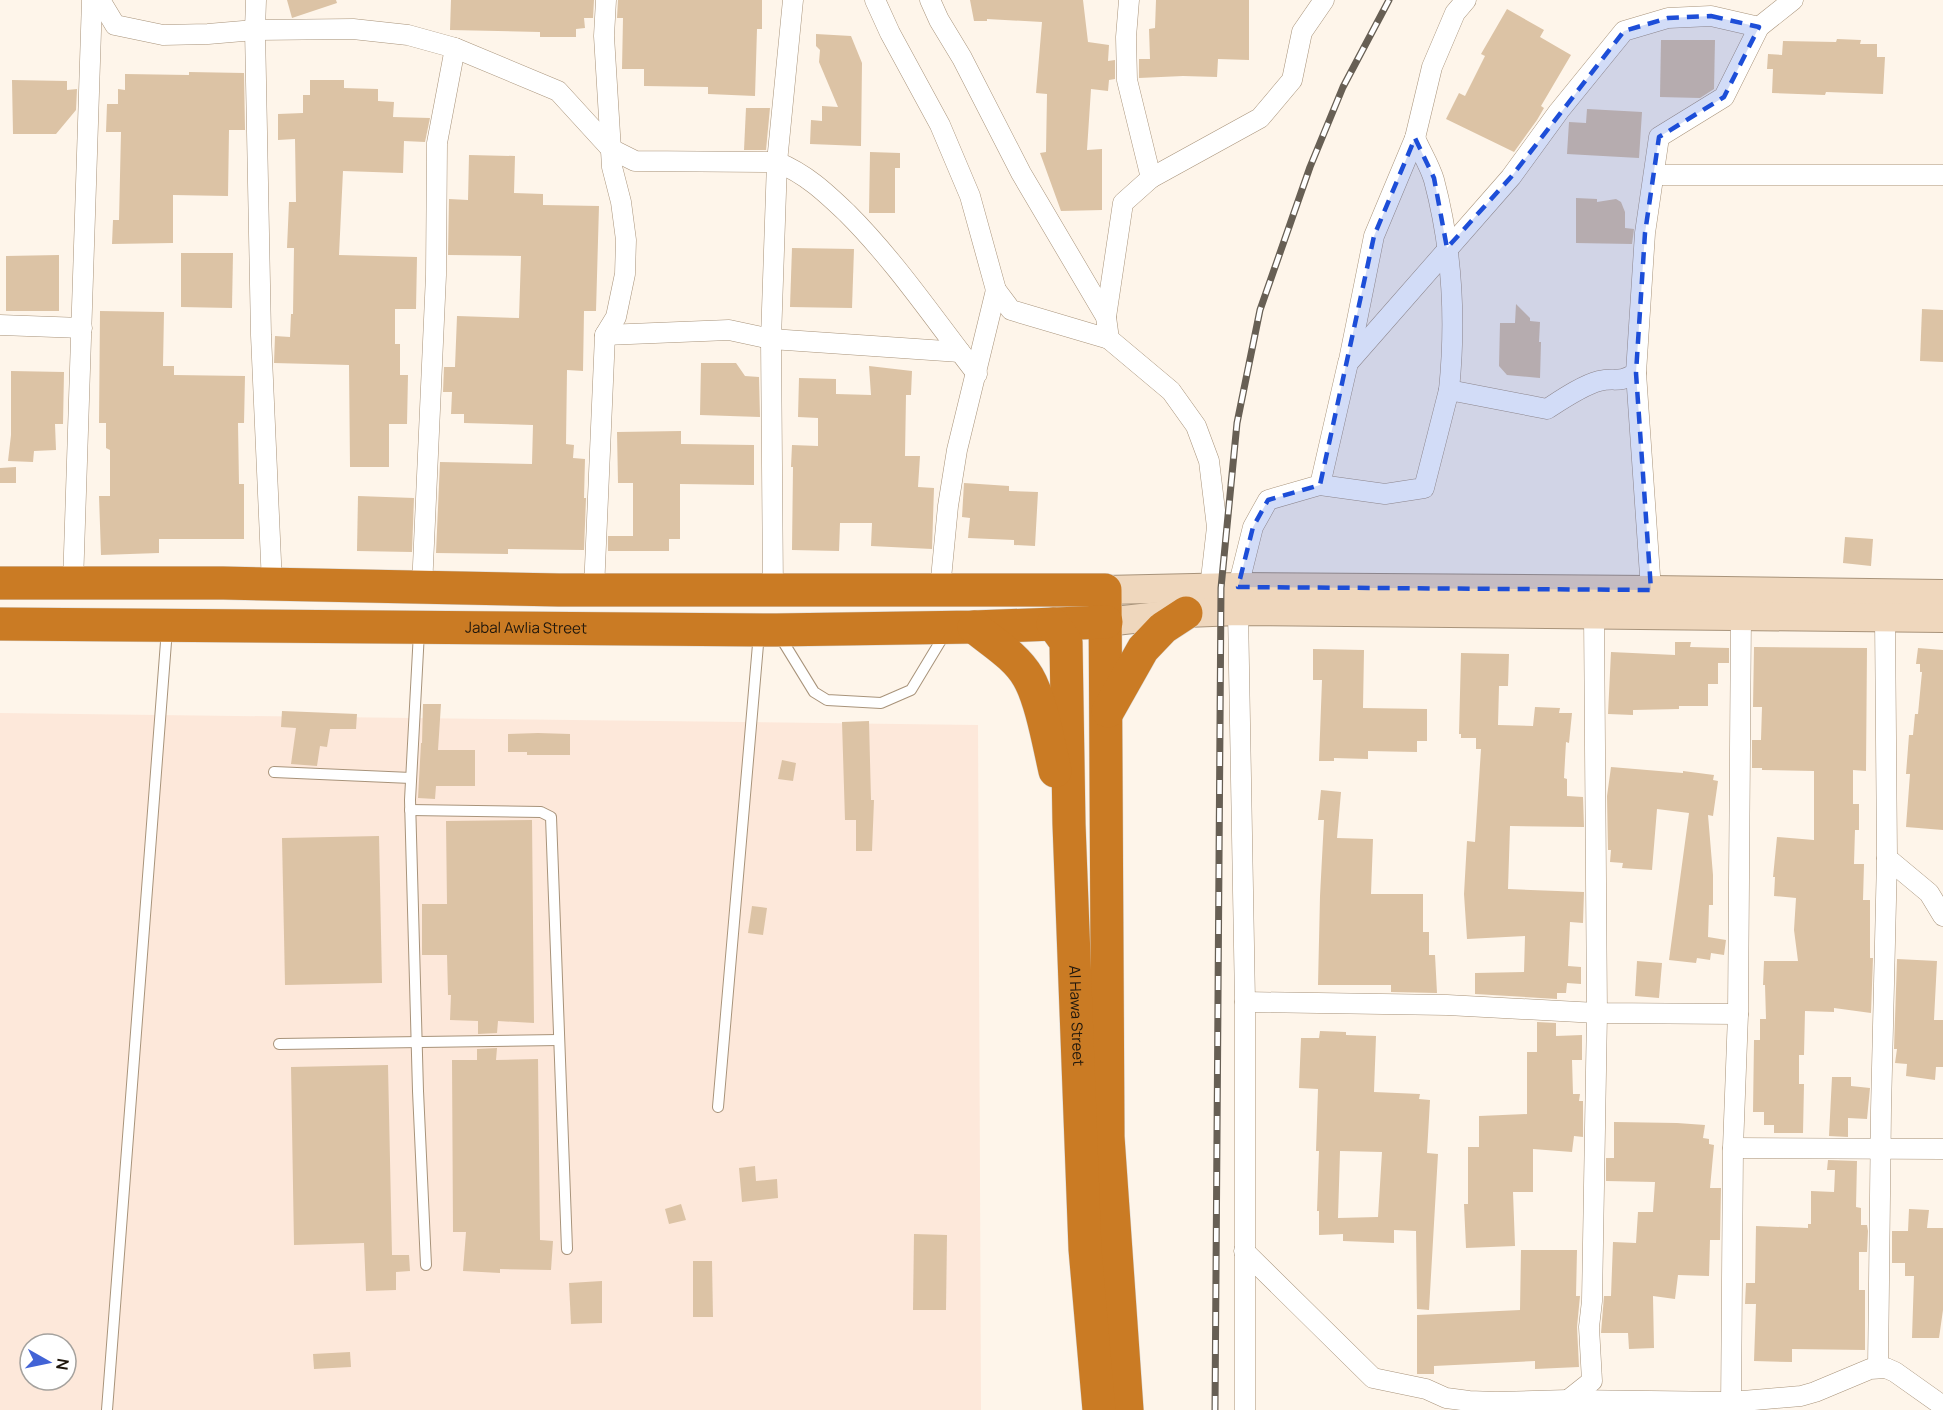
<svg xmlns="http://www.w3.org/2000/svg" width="1943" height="1410" font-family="Manrope,sans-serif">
  <rect width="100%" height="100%" fill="#fef5ea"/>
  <!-- industrial -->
  <path fill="#fde8da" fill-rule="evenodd" d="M0,713L978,725L981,1410H0ZM30,1344H66V1380H30Z"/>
  <!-- building -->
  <g fill="#dcc3a5" fill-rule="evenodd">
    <path d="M287,0H336L337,3L292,18Z"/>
    <path d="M451,0H594L593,18H584L585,28L576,29V37H540V32L450,30Z"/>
    <path d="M618,0H762V29H757L755,96L708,94V87L644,86V69H622L623,18H617Z"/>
    <path d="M970,0H1083L1088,42L1109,45L1108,61L1115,60V79L1109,80L1108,91L1091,89L1087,150L1102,149V210L1061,211L1040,153L1046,152L1047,94L1036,93L1042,22L987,19V21H974Z"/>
    <path d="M1156,0H1249V60L1218,59L1217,77L1183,76L1139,78V59H1150L1149,29L1155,28Z"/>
    <path d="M1507,9L1544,30L1540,37L1571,55L1541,106L1544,108L1537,120L1514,152L1446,119L1459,93L1465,96L1485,56L1481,54Z"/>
    <path d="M816,34L851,36L862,63L861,146L810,144L811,120L822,121V106L838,107L819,62L820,50L816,46Z"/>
    <path d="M1837,39L1861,40L1860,44H1877V57H1885L1883,94L1826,92L1825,95L1772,93L1773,69H1767L1768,54L1782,55L1783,41L1836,42Z"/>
    <path d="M1661,40H1715L1714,89L1700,98L1660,97Z"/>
    <path d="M189,72L244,73L245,130H229L228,196L173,195V243L112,244L113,220H119L121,132H106L107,104H118V89L125,90V74L189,75Z"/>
    <path d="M12,80L67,81V90L77,89L76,110L56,134H13Z"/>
    <path d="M310,80H344V88L378,89V101L394,102L393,117L430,118L425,142L404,141L403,173L343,171L339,255L417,257L416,309H395V344H400V375H408L407,424H389V467H350L349,365L274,363L275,336L290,337L291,314H293L294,248H287L289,202H296L295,139L278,140V114L303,113V95H310Z"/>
    <path d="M746,108H770L766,150H744Z"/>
    <path d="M1587,109L1642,112L1639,158L1567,154L1569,122L1586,123Z"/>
    <path d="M870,152L900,153V168H895V213H869Z"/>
    <path d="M469,155L515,156L514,193L543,194V205L599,206L596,311H584L583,371L567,370L566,444L574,445L573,458L585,459L584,498H586L584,550L508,549V554L436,553L440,462L532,464L533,425L464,423V414H451L452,392H443L444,367H455L457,316L519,318L521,256L448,255L449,199L468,200Z"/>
    <path d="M1576,198L1597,199V202L1616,199L1621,202L1625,212V228L1634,229L1632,244L1576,243Z"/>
    <path d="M792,248L854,249L852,308L790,307Z"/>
    <path d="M181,253H233L232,308L181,307Z"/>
    <path d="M59,255V311H6V256Z"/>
    <path d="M1516,304L1530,318V321L1540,322L1539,342H1541L1540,378L1507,375L1499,366L1500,323H1515Z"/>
    <path d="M1922,309L1943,310V362L1920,361Z"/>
    <path d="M100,311L164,312L163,366H174V375L245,376L244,423H238L239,484H244V539H159V553L101,555L99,496H110V450L106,448V423H99Z"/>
    <path d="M701,363H736L745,376L759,377L760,417L700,415Z"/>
    <path d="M869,366L912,371L911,395H906L905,456H920L918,487L934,488L932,549L871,546L872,523H840L839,551L792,550L793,467H791L792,445L818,446V418L798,417L799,378L836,379V394L871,395Z"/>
    <path d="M11,371L64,372L63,424H55L56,450L34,451L33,462L8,461L11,435Z"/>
    <path d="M681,431V444L754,445V485L680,484V539H669V551H608V536H633V483H618L617,432Z"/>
    <path d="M16,467V483H0V468Z"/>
    <path d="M964,483L1009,486V491L1038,492L1035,546L1014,545V540L968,538L970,518L962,517Z"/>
    <path d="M358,496L414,498L412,552L357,551Z"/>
    <path d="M1845,537L1873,539L1871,566L1843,563Z"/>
    <path d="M1675,642H1691L1690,647L1729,648V663H1718V684H1708V706H1679V709L1633,710V715L1608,714L1611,652L1675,655Z"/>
    <path d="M1754,647L1867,648L1866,771L1853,770V804H1859V830H1855L1854,864H1864L1863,900H1870V958H1873L1871,1013L1834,1008V1012L1805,1011L1804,1055H1799V1084H1804L1803,1133H1774V1125H1764V1112H1753L1754,1040H1760V1019H1766L1765,985H1763L1764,961H1798L1794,930L1796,898L1774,896L1775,877H1773L1777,837L1814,840V771L1762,770V768H1752V740H1761L1762,707H1753Z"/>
    <path d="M1918,648L1943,650V830L1906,827L1910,774H1906L1909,735H1913L1915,714H1918L1922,672H1920V664H1916Z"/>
    <path d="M1313,649L1364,650L1363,708L1427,709V741H1417V752L1368,751V759L1334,758V761H1319L1322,680H1313Z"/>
    <path d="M1461,653L1509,654L1508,686H1499L1498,725L1533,726L1535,707L1560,708L1559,713H1572L1569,743L1566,742L1564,778L1567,779V796L1583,797L1584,827L1510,826L1508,889L1584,892L1583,923L1570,922L1568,966L1581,967V984L1567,983L1566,993H1557V999L1475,994V973L1524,972L1525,936L1467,939L1464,894L1467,841L1475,842L1481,749H1476V738H1461V734H1459Z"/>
    <path d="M423,704H441L438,750H475V786H436L435,799L418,798L421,743H422Z"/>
    <path d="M282,711L357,714L356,729H330L327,747L320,746L317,766L291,764L296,728L281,727Z"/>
    <path d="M869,721L871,800H874L872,851H856V820H845L842,722Z"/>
    <path d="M538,733L570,734V755H527V752H508V734Z"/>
    <path d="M782,760L796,763L793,781L778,779Z"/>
    <path d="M1611,767L1683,773V771L1714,775L1713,780L1718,781L1713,816L1708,815L1713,875V905H1709L1708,937L1726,940L1724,955L1711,953L1710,960L1697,958L1696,963L1669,960L1689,813L1657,809L1652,870L1622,868L1623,863L1610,862L1611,850H1608L1607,796Z"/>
    <path d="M1321,790L1341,792L1337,838L1373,839L1371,894H1423V932H1429V955H1435L1437,993L1391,992V985H1318L1320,896L1324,820H1318Z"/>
    <path d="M532,820L534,1023L498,1021L497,1033L478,1034V1021L450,1020L451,995H448L447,955H422V904H447L446,821Z"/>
    <path d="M379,836L382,983L285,985L282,838Z"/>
    <path d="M752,906L767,908L763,935L748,933Z"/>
    <path d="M1897,959L1937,961L1934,1020H1943V1067H1936L1935,1080L1906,1076L1907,1064L1895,1063L1897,1049H1894Z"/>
    <path d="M1637,961L1662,963L1659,998L1635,996Z"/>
    <path d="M1537,1022L1556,1023V1036L1582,1035V1060H1572L1573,1094H1580L1579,1101H1583V1137L1574,1136L1572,1152L1533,1149V1192H1513L1515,1246L1466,1248L1464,1204H1468V1147H1479V1116L1527,1114V1052H1537Z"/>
    <path d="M1320,1031L1346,1032V1035L1376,1036L1374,1092L1420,1094L1419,1099L1430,1100L1427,1153L1438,1154L1429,1310L1417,1309L1416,1231L1394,1230V1243L1343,1241V1234L1319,1235V1211H1317L1319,1151H1316L1318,1089L1299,1088L1301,1038H1319ZM1340,1151L1382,1152L1378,1217L1338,1218Z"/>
    <path d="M497,1048L496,1060L538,1059L540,1240L553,1241L551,1270L500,1269V1273L463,1271L466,1232H453L452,1060H477V1049Z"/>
    <path d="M388,1065L392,1255H409L410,1271L396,1272V1290L366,1291L364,1243L294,1245L291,1067Z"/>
    <path d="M1832,1077H1851V1086L1870,1088L1867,1119L1848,1118V1137L1829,1136Z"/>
    <path d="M1614,1122L1677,1123L1705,1125L1703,1138L1709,1139V1144L1714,1145L1710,1188H1721L1720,1240H1710L1709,1276L1678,1275L1675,1299L1653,1296L1654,1348L1629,1349L1628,1333H1601L1604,1296H1611L1613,1242L1636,1243L1638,1212H1653L1655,1182L1606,1181V1158H1614Z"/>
    <path d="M1828,1160L1857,1161L1856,1207L1861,1208V1225H1867L1868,1231L1867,1252H1859V1290H1865V1350L1792,1349V1362L1754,1361L1756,1304H1745L1746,1283H1755L1756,1226L1808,1228V1224H1811V1191L1834,1192L1835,1170H1827Z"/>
    <path d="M755,1166L756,1181L777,1179L778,1198L742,1202L739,1168Z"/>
    <path d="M681,1204L686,1220L669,1224L665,1209Z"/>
    <path d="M1909,1209L1929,1210L1927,1228H1943V1310L1939,1338H1912L1914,1276H1905V1263H1892V1231H1908Z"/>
    <path d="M914,1234L947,1235L946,1310H913Z"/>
    <path d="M1521,1250H1577L1576,1296H1580L1577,1327L1579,1367L1535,1369V1361L1434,1366V1374H1417V1315L1520,1310Z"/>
    <path d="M693,1261H712L713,1317H693Z"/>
    <path d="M602,1281V1323L571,1324L569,1283Z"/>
    <path d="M350,1352L351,1367L314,1369L313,1354Z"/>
  </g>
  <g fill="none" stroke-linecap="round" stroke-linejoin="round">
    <defs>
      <g id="lane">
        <path d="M419,632L410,800L418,1091L426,1265"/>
        <path d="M779,635L814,692L827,700L881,703L911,690L946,632"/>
        <path d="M274,772L411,778"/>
        <path d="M410,810L541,812L551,817L567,1249"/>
        <path d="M279,1044L559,1040"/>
        <path d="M718,1107L759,633"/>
        <path d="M107,1410L167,629"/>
      </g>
      <g id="street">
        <path d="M100,0L115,25L163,35L208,34L255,30L353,29L408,35L455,48L558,91L611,149L635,161L777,162C806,174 825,192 847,213C896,262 934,319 977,374"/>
        <path d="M256,0L255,30L261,335L272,584"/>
        <path d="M875,0L890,33L940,125L970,196L996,290L1011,310L1109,339"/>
        <path d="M930,0L939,20L962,58L1021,173L1106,317L1109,339L1171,391L1196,426L1209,461L1217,527L1210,588"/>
        <path d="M1129,0L1126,37L1127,80L1151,178"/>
        <path d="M1415,138C1421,152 1430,166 1434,180C1452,248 1456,321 1449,390"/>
        <path d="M1655,175H1943"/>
        <path d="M1106,317L1123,203L1151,178L1260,118L1292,80L1302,32L1324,0"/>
        <path d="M0,325L82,328"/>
        <path d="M605,335L729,330L771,339L960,352"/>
        <path d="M1349,360L1374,236L1415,138L1432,67L1455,13L1466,0"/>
        <path d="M1320,485L1385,494L1424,488L1449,390L1547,409C1561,400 1583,385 1599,381C1615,377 1618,384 1636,373"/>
        <path d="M73,584L92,0"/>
        <path d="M422,588L436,275L437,143L455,48"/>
        <path d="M940,589L948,506L957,450L996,290"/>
        <path d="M594,590L605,335L616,317L625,274L626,240L621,202L612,167L604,36L606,0"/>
        <path d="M773,590L771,339L777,162L793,0"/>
        <path d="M1651,590L1636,373L1645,233L1659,137L1724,97L1759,27L1793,0"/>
        <path d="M1887,858L1929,893L1943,916"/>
        <path d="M1245,1002L1447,1005L1597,1013L1738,1014"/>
        <path d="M1733,1148L1943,1149"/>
        <path d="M1244,1251L1373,1378L1426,1389L1446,1398L1469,1401L1496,1402L1568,1400L1731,1402L1801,1396L1815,1392L1870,1369L1886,1368L1895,1372L1943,1406"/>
        <path d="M1878,1368L1881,1110L1887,858L1885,618"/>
        <path d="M1245,1410V1002L1238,611V587L1253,527L1268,500L1320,485L1348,363L1511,177L1559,111L1624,31L1668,18L1711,16L1759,27"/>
        <path d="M1564,1410L1568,1400L1592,1381L1589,1327L1592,1301L1597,1013L1594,614"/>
        <path d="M1731,1410L1733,1148L1738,1014L1741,615"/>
      </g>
      <g id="secondary">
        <path d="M1105,590L1238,587L1651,590L1943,594"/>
        <path d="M1106,622L1186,613L1238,611L1943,618"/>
      </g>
      <g id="highway">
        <path d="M0,583H223L559,590H1105L1108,1137L1127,1410"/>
        <path id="s1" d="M0,624L776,630L974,627L1106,622"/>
        <path id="s2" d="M1053,624L1066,642L1069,824L1085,1249L1099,1410"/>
        <path d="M974,627C992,642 1016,656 1028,677C1041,699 1049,745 1055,771"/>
        <path d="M1108,711L1143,649L1163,628L1186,613"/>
      </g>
    </defs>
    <!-- lane casing -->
    <use href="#lane" stroke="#a8937a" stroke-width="12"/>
    <!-- street casing -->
    <use href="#street" stroke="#a8937a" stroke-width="21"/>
    <!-- secondary casing -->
    <use href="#secondary" stroke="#a8937a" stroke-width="30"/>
    <!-- highway casing -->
    <use href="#highway" stroke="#d6d5d3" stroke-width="34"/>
    <!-- lane -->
    <use href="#lane" stroke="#fff" stroke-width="10"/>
    <!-- street -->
    <use href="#street" stroke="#fff" stroke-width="20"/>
    <!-- secondary -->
    <use href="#secondary" stroke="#efd7bd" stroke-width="28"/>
    <!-- highway -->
    <use href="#highway" stroke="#ca7b24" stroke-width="33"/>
    <defs>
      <path id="rail" d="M1215,1410L1221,588L1237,423L1260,310L1310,167L1343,87L1389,0"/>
    </defs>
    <!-- rail casing -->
    <use href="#rail" stroke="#675f54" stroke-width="7"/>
    <!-- rail -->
    <use href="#rail" stroke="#fff" stroke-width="4.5" stroke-dasharray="14" stroke-linecap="butt"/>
  </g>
  <!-- marked area -->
  <path fill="#1d4ed8" fill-opacity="0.2" stroke="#1d4ed8" stroke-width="4.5" stroke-dasharray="12 8" stroke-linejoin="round" d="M1711,16L1759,27L1724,97L1659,137L1645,233L1636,373L1651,590L1238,587L1253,527L1268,500L1320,485L1374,236L1415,138L1434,178L1447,248L1511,177L1624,31L1668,18Z"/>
  <g text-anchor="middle" stroke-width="4.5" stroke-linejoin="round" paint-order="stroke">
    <!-- street labels -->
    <g font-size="15" fill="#1e160c" stroke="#fff">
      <text dy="5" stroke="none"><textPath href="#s1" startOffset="526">Jabal Awlia Street</textPath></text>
      <text dy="5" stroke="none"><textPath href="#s2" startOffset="396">Al Hawa Street</textPath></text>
    </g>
  </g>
  <!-- north arrow -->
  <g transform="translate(48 1362) rotate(99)"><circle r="28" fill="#ffffff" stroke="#a5a29e" stroke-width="1.5"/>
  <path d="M0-4.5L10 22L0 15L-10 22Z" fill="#4263d6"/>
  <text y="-9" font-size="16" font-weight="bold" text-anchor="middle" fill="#1e160c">N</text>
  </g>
</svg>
